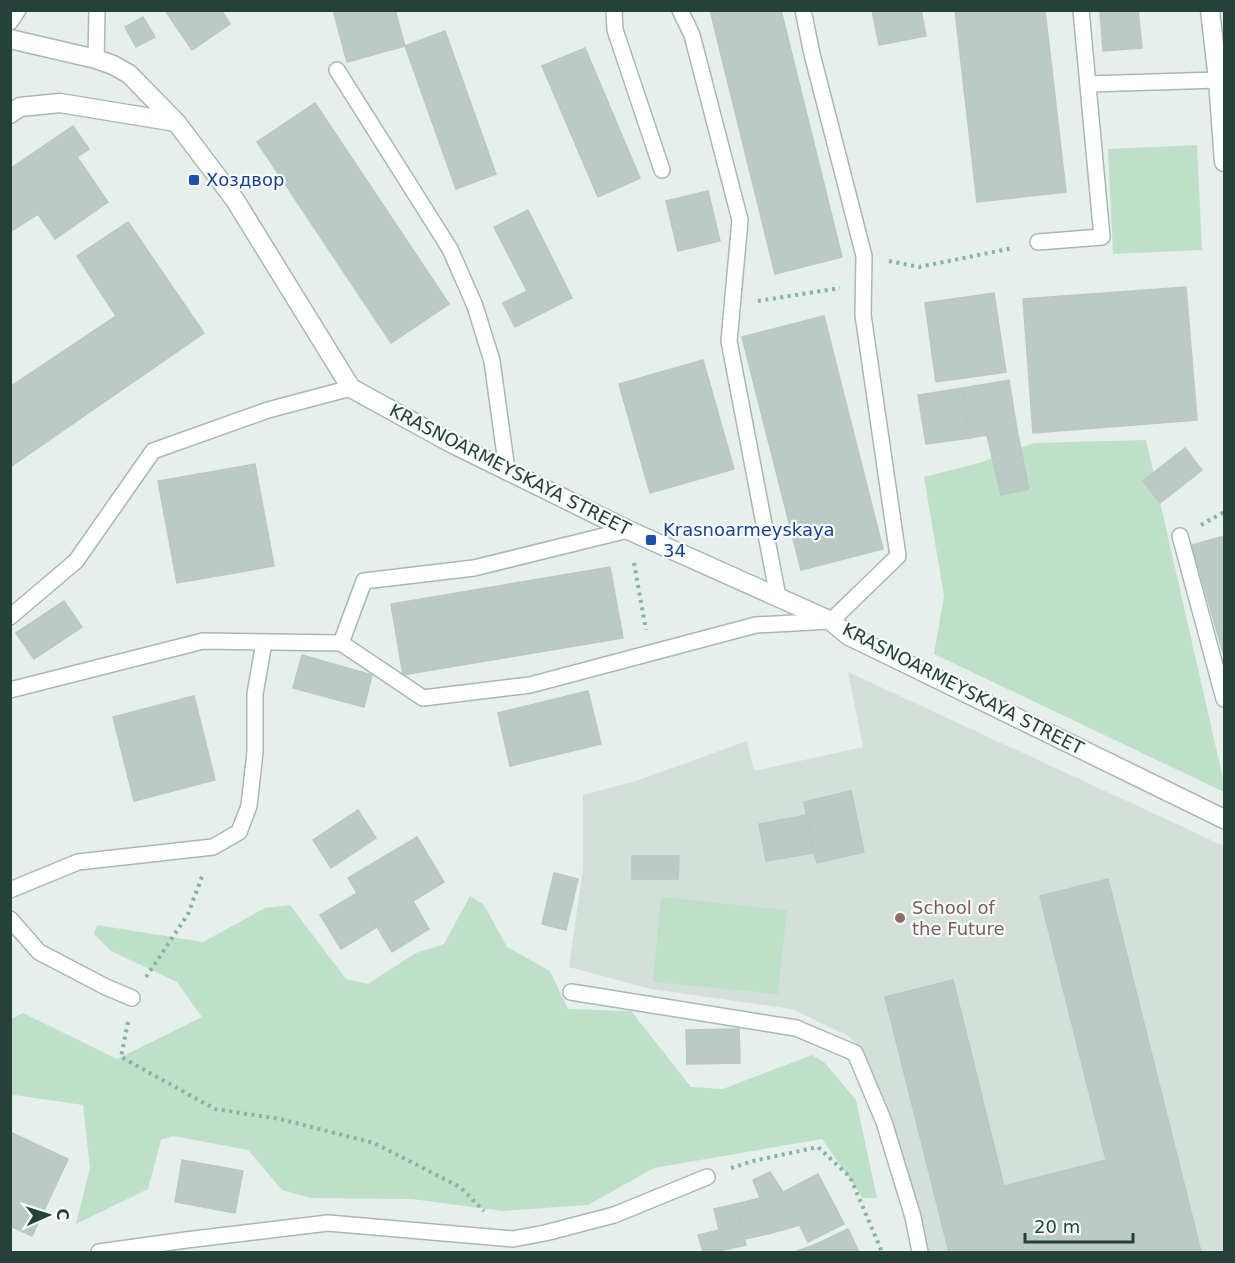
<svg xmlns="http://www.w3.org/2000/svg" width="1235" height="1263" font-family="'DejaVu Sans',sans-serif">
  <rect width="100%" height="100%" fill="#e6efeb"/>
  <!-- built -->
  <path fill="#d4dfda" d="M848,672L1224,846V1252H925L890,1116L860,1048L848,1036L792,1009L651,989L569,967L583,868V795L636,781L747,741L754,771L863,747Z"/>
  <!-- green -->
  <g fill="#bfe0c8">
    <path d="M1197,145L1202,250L1113,254L1108,149Z"/>
    <path d="M1146,440L1224,783V792L934,654L944,596L924,477L982,462L1034,443Z"/>
    <path d="M470,896L484,905L507,947L550,971L568,1009L631,1011L691,1087L723,1089L812,1055L824,1062L856,1100L877,1198H863L822,1139L654,1168L588,1205L502,1211L412,1199L310,1198L282,1190L248,1150L173,1136L161,1140L148,1189L76,1224L90,1168L83,1105L14,1095L11,1098V1019L23,1013L117,1059L202,1017L177,982L111,951L94,934L97,925L203,942L265,908L290,905L346,979L368,984L416,953L444,944Z"/>
    <path d="M661,897L787,910L778,994L653,982Z"/>
  </g>
  <!-- building -->
  <g fill="#bbcac4" stroke="#b8c9c2" stroke-width="1.5">
    <path d="M165,10H221L230,24L192,50Z"/>
    <path d="M333,10H395L405,46L347,62Z"/>
    <path d="M710,10H781L842,257L775,274Z"/>
    <path d="M872,10H921L926,36L879,45Z"/>
    <path d="M955,10H1045L1066,192L977,202Z"/>
    <path d="M1100,10H1138L1142,48L1103,51Z"/>
    <path d="M143,17L155,37L136,47L125,27Z"/>
    <path d="M445,31L496,174L456,189L405,46Z"/>
    <path d="M585,48L640,178L598,197L542,66Z"/>
    <path d="M315,103L449,304L391,343L257,142Z"/>
    <path d="M73,126L89,149L77,157L108,202L55,239L38,214L10,232V169Z"/>
    <path d="M708,191L720,241L678,251L666,201Z"/>
    <path d="M528,210L572,298L515,327L503,303L527,291L494,227Z"/>
    <path d="M128,222L204,333L10,467V387L116,316L77,256Z"/>
    <path d="M1186,287L1197,420L1033,433L1023,299Z"/>
    <path d="M994,293L1006,372L936,382L925,303Z"/>
    <path d="M824,316L883,549L801,570L742,337Z"/>
    <path d="M703,360L734,469L650,493L619,384Z"/>
    <path d="M1009,380L1017,430L970,438L962,388Z"/>
    <path d="M962,388L970,438L926,444L918,395Z"/>
    <path d="M1017,430L1029,489L1001,495L987,435Z"/>
    <path d="M1185,448L1202,470L1160,503L1143,481Z"/>
    <path d="M255,464L274,566L177,583L158,481Z"/>
    <path d="M1224,536V656L1192,545Z"/>
    <path d="M610,567L623,638L403,675L391,604Z"/>
    <path d="M64,601L82,627L34,659L16,633Z"/>
    <path d="M302,655L372,675L364,707L293,688Z"/>
    <path d="M588,691L601,744L510,766L498,713Z"/>
    <path d="M194,696L215,780L134,801L113,717Z"/>
    <path d="M851,791L864,852L817,863L814,853L804,802Z"/>
    <path d="M358,810L376,838L331,868L313,840Z"/>
    <path d="M807,815L814,853L766,861L759,824Z"/>
    <path d="M417,837L444,882L413,901L429,929L392,952L348,878Z"/>
    <path d="M632,856H679L678,879H632Z"/>
    <path d="M554,873L578,879L566,930L542,924Z"/>
    <path d="M1108,879L1201,1252H949L885,997L953,980L1004,1186L1106,1160L1040,896Z"/>
    <path d="M357,893L377,927L341,949L320,915Z"/>
    <path d="M739,1029L740,1063L687,1064L686,1030Z"/>
    <path d="M10,1132L68,1159L32,1236L10,1226Z"/>
    <path d="M182,1160L243,1171L235,1213L175,1202Z"/>
    <path d="M770,1172L783,1192L800,1225L768,1234L760,1198L753,1180Z"/>
    <path d="M818,1174L844,1224L808,1242L783,1192Z"/>
    <path d="M760,1198L768,1234L744,1239L736,1204Z"/>
    <path d="M736,1204L746,1245L715,1252H703L698,1235L719,1230L714,1209Z"/>
    <path d="M848,1229L859,1252H817L814,1245Z"/>
    <path d="M814,1245L817,1252H794Z"/>
  </g>
  <g fill="none" stroke-linecap="round" stroke-linejoin="round">
    <defs>
      <g id="service">
        <path d="M614,10L615,30L662,170"/>
        <path d="M680,10L692,35L740,220L729,341L778,597"/>
        <path d="M10,22L18,10"/>
        <path d="M96,59L97,10"/>
        <path d="M337,70L450,249L475,306L492,361L507,470"/>
        <path d="M1088,84L1218,80"/>
        <path d="M1038,242L1102,237L1081,10"/>
        <path d="M1180,536L1224,699"/>
        <path d="M10,617L76,561L153,451L268,410L351,388"/>
        <path d="M341,643L364,581L474,568L628,530"/>
        <path d="M10,690L203,641L341,643L423,698L530,685L756,625L831,621L898,556L863,315L864,256L812,54L803,10"/>
        <path d="M10,890L78,862L213,847L239,832L249,806L255,752V694L264,642"/>
        <path d="M10,919L39,952L106,987L132,998"/>
        <path d="M571,992L796,1028L855,1053L884,1122L913,1217L920,1252"/>
        <path d="M99,1252L186,1240L328,1223L513,1239L545,1233L614,1215L707,1177"/>
      </g>
      <g id="minor">
        <path d="M1210,10L1218,80L1224,162"/>
        <path d="M10,39L96,59L113,65L129,74L176,122L235,200L351,388L453,444L628,530L831,621L849,636L868,645L1224,819"/>
        <path d="M10,114L20,107L60,103L176,122"/>
      </g>
    </defs>
    <!-- service casing -->
    <use href="#service" stroke="#a8b8b2" stroke-width="18"/>
    <!-- minor casing -->
    <use href="#minor" stroke="#a8b8b2" stroke-width="21"/>
    <!-- path -->
    <g stroke="#86b3a5" stroke-width="4" stroke-dasharray="3 4.5" stroke-linecap="butt">
      <path d="M889,261L919,267L1013,248"/>
      <path d="M758,301L840,288"/>
      <path d="M1201,525L1224,512"/>
      <path d="M634,563L646,630"/>
      <path d="M146,977L188,914L203,874"/>
      <path d="M128,1022L121,1057L215,1109L280,1119L374,1143L460,1187L484,1211"/>
      <path d="M731,1168L753,1161L818,1147L850,1177L882,1252"/>
    </g>
    <!-- service -->
    <use href="#service" stroke="#fff" stroke-width="15"/>
    <!-- minor -->
    <use href="#minor" stroke="#fff" stroke-width="18"/>
  </g>
  <!-- markers -->
  <g fill="#1a4fb4" stroke="#f7fbf9" stroke-width="2">
    <rect x="188" y="174" width="12" height="12" rx="3"/>
    <rect x="645" y="534" width="12" height="12" rx="3"/>
  </g>
  <circle fill="#8d6e63" stroke="#f7fbf9" stroke-width="2" cx="900" cy="918" r="6"/>
  <g text-anchor="middle" stroke-width="4.5" stroke-linejoin="round" paint-order="stroke">
    <!-- transit labels -->
    <g font-size="18" fill="#164399" stroke="#f7fbf9" text-anchor="start">
      <text x="206" y="186">Хоздвор</text>
      <text x="663" y="536">Krasnoarmeyskaya<tspan x="663" dy="21">34</tspan></text>
    </g>
    <!-- street labels -->
    <g font-size="18" fill="#24423a" stroke="#f7fbf9">
      <text transform="translate(510 470) rotate(27)" y="6">KRASNOARMEYSKAYA STREET</text>
      <text transform="translate(963 689) rotate(27)" y="6">KRASNOARMEYSKAYA STREET</text>
    </g>
    <!-- education labels -->
    <g font-size="18" fill="#785e54" stroke="#f7fbf9" text-anchor="start">
      <text x="912" y="914">School of<tspan x="912" dy="21">the Future</tspan></text>
    </g>
  </g>
  <!-- border -->
  <rect width="1235" height="1263" fill="none" stroke="#24423a" stroke-width="24"/>
  <!-- north arrow -->
  <g transform="translate(48 1215) rotate(87)" stroke="#f7fbf9" stroke-width="4.5" paint-order="stroke">
  <path d="M0-4.5L10 22L0 15L-10 22Z" fill="#24423a"/>
  <text y="-9" font-size="16" font-weight="bold" text-anchor="middle" fill="#24423a">С</text>
  </g>
  <!-- scale -->
  <path d="M1025 1233v9h108v-9" fill="none" stroke="#24423a" stroke-width="3"/>
  <text x="1034" y="1233" font-size="18" fill="#24423a" stroke="#f7fbf9" stroke-width="4.5" paint-order="stroke">20 m</text>
</svg>
